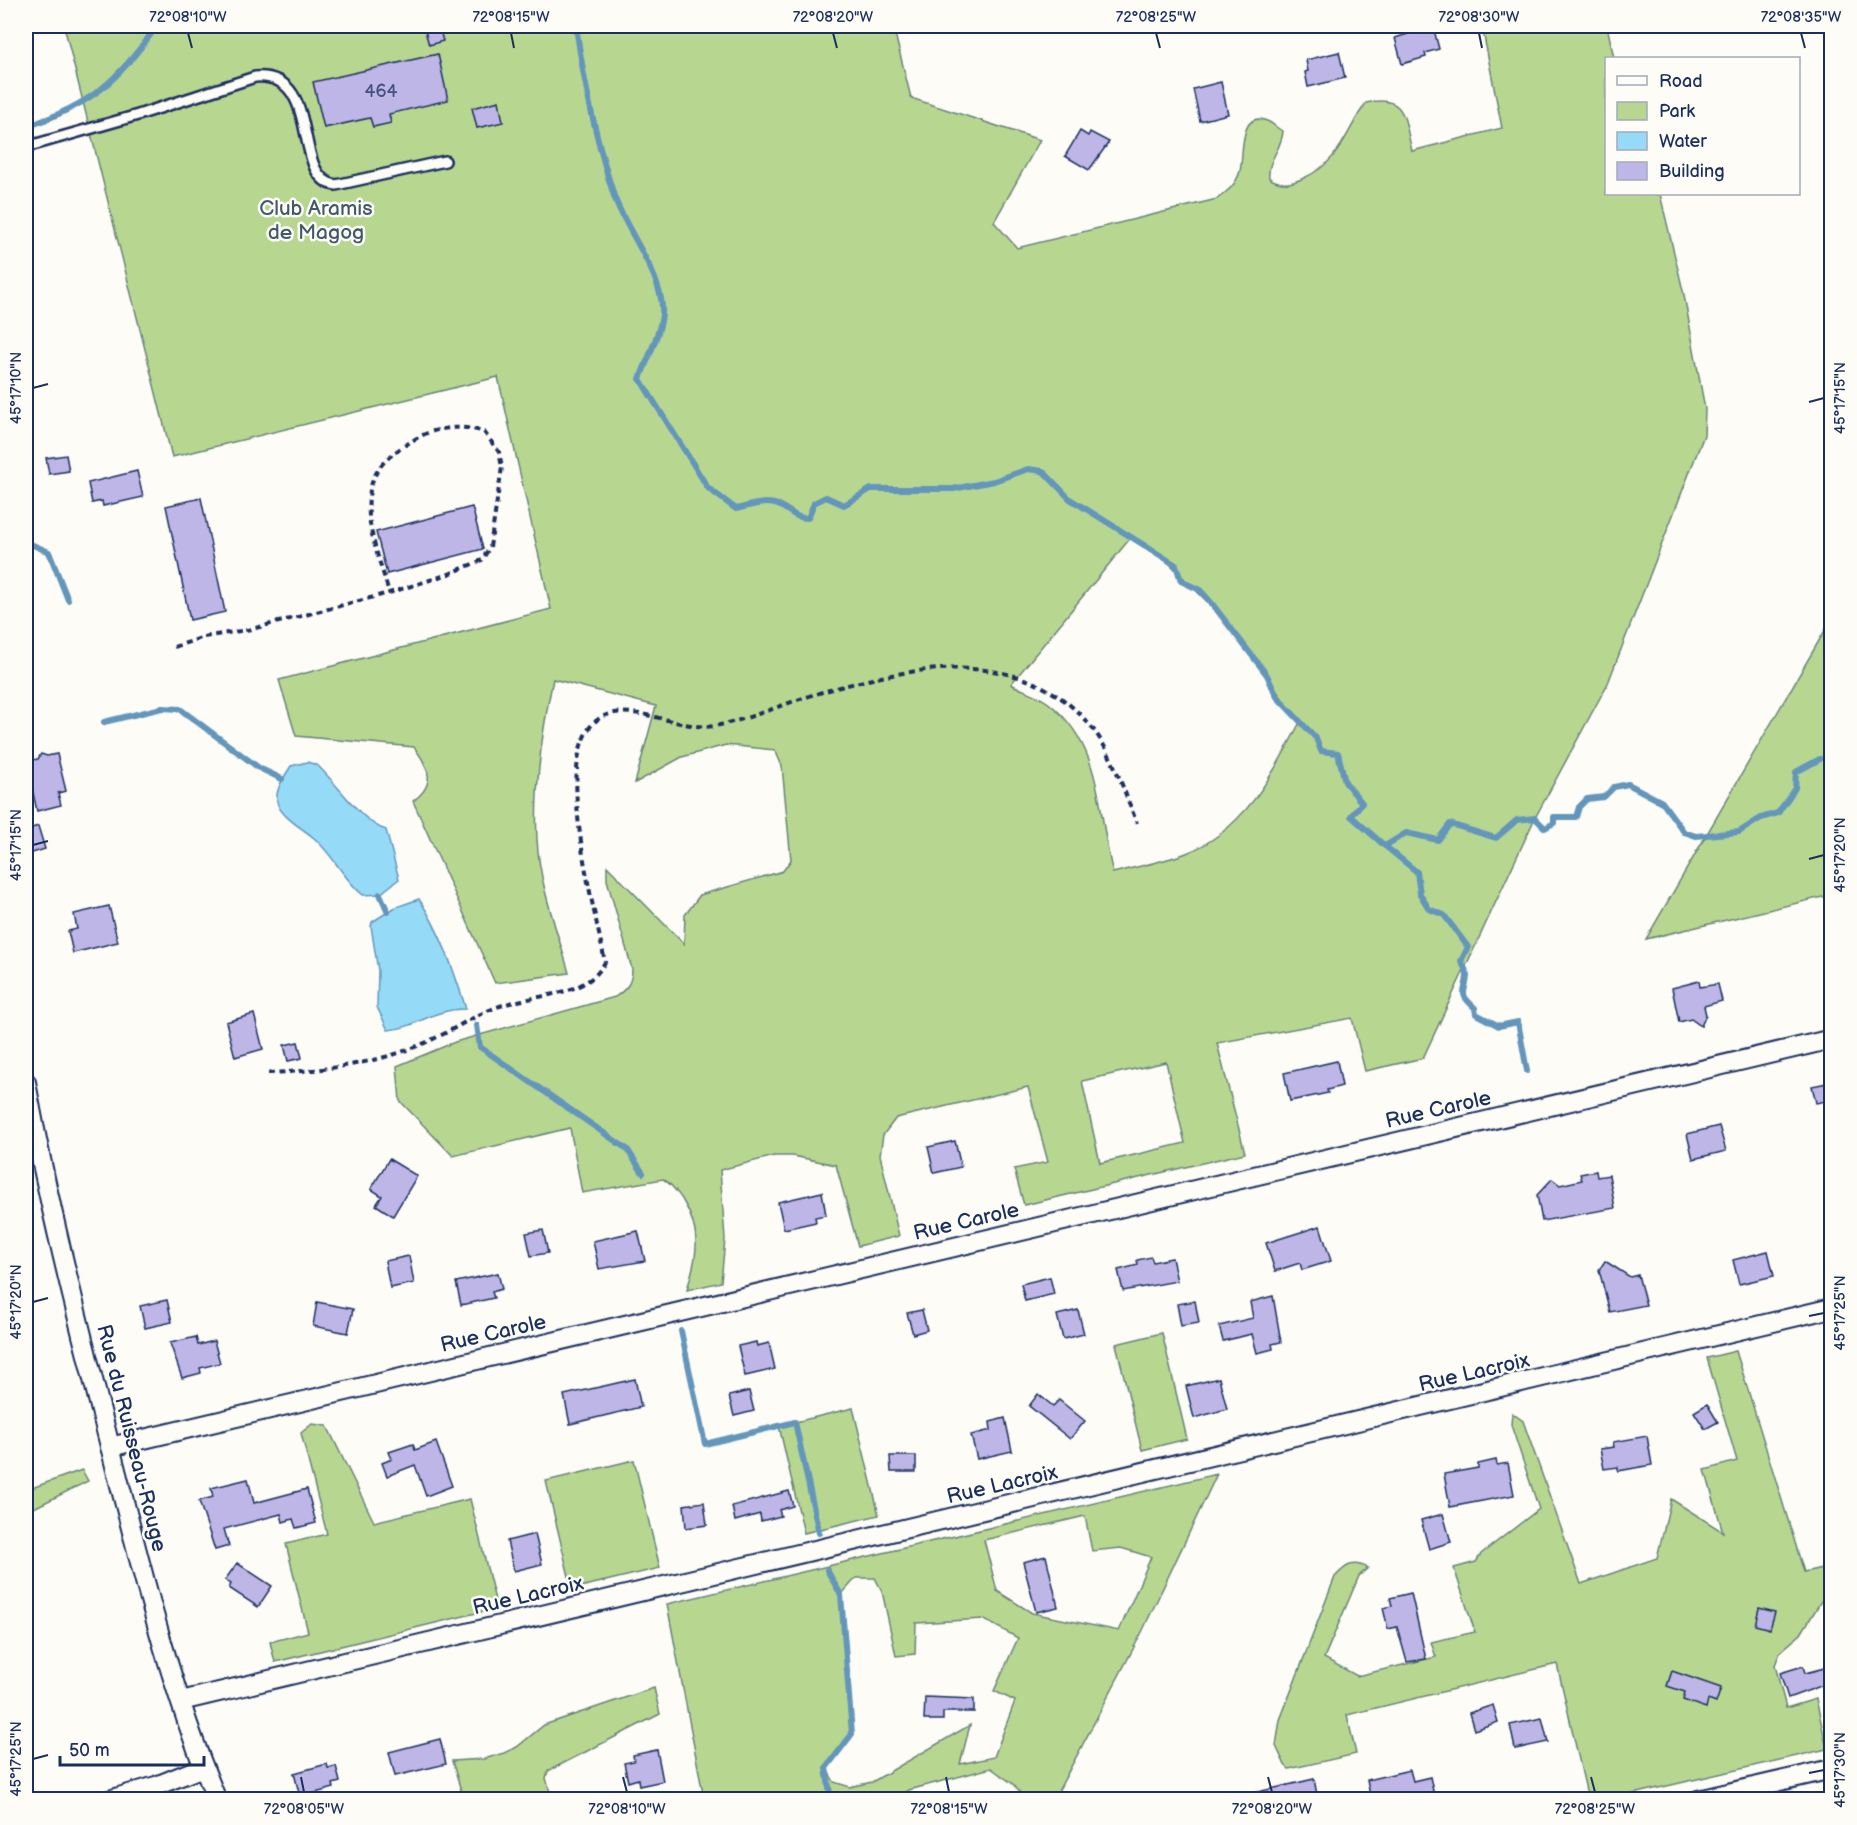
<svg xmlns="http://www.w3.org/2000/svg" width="1857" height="1825" font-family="'Balsamiq Sans',sans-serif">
  <rect width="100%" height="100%" fill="#fdfcf7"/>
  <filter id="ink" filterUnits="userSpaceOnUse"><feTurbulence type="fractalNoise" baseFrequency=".0167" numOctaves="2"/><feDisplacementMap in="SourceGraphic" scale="12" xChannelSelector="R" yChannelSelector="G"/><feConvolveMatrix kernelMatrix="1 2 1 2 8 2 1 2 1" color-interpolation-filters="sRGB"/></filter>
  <g filter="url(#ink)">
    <!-- green -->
    <g fill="#b7d791" stroke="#698378" stroke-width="1.5" fill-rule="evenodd">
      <path d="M64,26H893L911,98L1040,140L994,222L1017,248L1217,199C1228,191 1236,185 1240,171C1244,157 1238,109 1267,121C1273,123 1277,129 1283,131C1282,149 1267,160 1269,178C1282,186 1291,184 1304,178C1341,161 1345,133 1366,103C1407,93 1404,120 1412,151L1502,128L1482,26H1607L1614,58H1606V194H1660L1684,295L1705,409L1704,435L1608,683L1535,818L1423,1058L1365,1071L1352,1018L1217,1043L1245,1153L1024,1205L1014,1169L1048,1162L1028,1087L896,1118L883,1135L880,1155L899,1236L858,1246L836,1165L793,1156H774L720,1170L725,1239L721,1282L687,1290C697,1254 703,1233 682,1199C676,1191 672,1184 663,1179L582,1193L570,1128L453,1156L400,1101L397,1066L455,1042L615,997C627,989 632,983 632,969L607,880V866L684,944L685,915L700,895L783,871L791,860L782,766L775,750L726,745L682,757L635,783L656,706L553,679C542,731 534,785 537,839C539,884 557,930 569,973L495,983L413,801C437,784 429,767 414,747L296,736L279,680L551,609L498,377L172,457ZM1132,536L1171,565L1219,614L1300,722C1274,774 1242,833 1184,854C1161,862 1136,867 1113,873C1097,813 1104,749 1051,705C1040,695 1023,691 1011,684ZM1166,1062L1185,1143L1100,1163L1082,1081Z"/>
      <path d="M1831,620V895L1646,939Z"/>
      <path d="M1162,1333L1187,1439L1142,1450L1116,1344Z"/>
      <path d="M1736,1351L1804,1572L1831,1566V1597L1821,1601L1801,1634L1780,1652L1775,1665L1786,1708L1816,1699L1827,1749L1611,1799H1588L1557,1664L1347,1715L1356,1754L1289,1769L1285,1765L1276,1746L1280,1720L1335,1577C1346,1565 1353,1560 1368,1568L1359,1576L1324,1658L1357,1676L1436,1657L1431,1642L1475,1632L1454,1568L1476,1562L1481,1554L1539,1509L1511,1425L1512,1413L1523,1421L1581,1584L1657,1558L1671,1499L1723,1532L1705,1470L1737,1461L1707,1358Z"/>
      <path d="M853,1408L879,1515L804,1533L779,1426Z"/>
      <path d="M312,1424L327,1426L374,1522L470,1499L497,1608L275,1662L270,1642L308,1632L286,1544L327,1534L301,1433Z"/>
      <path d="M634,1460L660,1568L572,1589L546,1481Z"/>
      <path d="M82,1470L88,1481L26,1512V1490Z"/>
      <path d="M1217,1474L1142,1632L1054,1799H1025L1013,1784L991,1768L909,1790L893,1799H704L667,1604ZM1085,1516L1092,1551L1121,1548L1151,1557L1119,1631L1032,1613L997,1591L984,1540ZM856,1578H875L882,1591L896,1656L915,1654L916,1623L983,1619L1018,1638L994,1691L1015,1701L994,1757L960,1764L970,1725L872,1782L850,1787L834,1782L826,1767L851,1734L841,1595Z"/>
      <path d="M654,1688L660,1714L548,1771L546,1778L552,1799H454L463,1797L452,1761L484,1759L504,1753L517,1747L544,1725Z"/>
    </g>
    <!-- water -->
    <g fill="#95daf7" stroke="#6496ba" stroke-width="1.5">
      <path d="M307,762L317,765C336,782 363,824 386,830L399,879L380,894L363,895C344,880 334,856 315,839C304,829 284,819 278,805C273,792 284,777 291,766Z"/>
      <path d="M419,899C441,932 454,971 466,1009C430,1009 418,1028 388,1030L377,1007L378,971L371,926L372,922L394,908Z"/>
    </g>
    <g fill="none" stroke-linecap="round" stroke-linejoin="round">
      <!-- stream -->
      <g stroke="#6496ba" stroke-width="6">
        <path d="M576,26C584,83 596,140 614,196C626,231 665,278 662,314C660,335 647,359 640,379L708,488L736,509C749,506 764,500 778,505C790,510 793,518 808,518L814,503L826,497L844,505L871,489H953L994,481L1028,469L1043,471L1070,499L1176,565L1181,581L1200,590L1210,601L1267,675L1277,697L1316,738L1321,751L1338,753L1345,782L1362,803L1351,816L1385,846L1406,833L1438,840L1450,824L1496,838L1517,820L1535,818L1545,828L1554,823V817H1576L1579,807L1587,799L1604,797L1614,787L1628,784L1662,802L1684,832L1696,836L1739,832L1761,818L1778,813L1795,788L1796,772L1820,759"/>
        <path d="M26,127C94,103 115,83 157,26"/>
        <path d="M26,542L49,552L68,600"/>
        <path d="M104,722L162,708L180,709L259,768L282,779"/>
        <path d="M1385,846L1417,872L1420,894L1429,909L1444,915L1468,947L1461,961C1463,965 1467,971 1467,976C1466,994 1457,992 1475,1008L1476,1014L1499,1026L1518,1022L1527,1071"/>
        <path d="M380,894L388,912"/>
        <path d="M477,1025L480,1047L627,1149L643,1173"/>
        <path d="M681,1331L705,1444L795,1422L819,1533"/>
        <path d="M827,1570L841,1595L852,1734L826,1768L831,1800"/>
      </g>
    </g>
    <!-- building -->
    <g fill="#bdb6e7" stroke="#1b2f5e" stroke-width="1.5">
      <path d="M1433,26L1439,49L1425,53L1426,57L1402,64L1395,38Z"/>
      <path d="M439,27L443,41L429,45L425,31Z"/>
      <path d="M1339,52L1345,78L1308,87L1305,72L1308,71L1306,60Z"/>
      <path d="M438,54L448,100L389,114L391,123L373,127L370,118L324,128L313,82Z"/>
      <path d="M1221,82L1228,114L1200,121L1193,89Z"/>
      <path d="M499,101L503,122L477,128L472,108Z"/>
      <path d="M1080,131L1088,136L1090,132L1109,142L1089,170L1065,156Z"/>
      <path d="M66,455L69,471L49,474L46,458Z"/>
      <path d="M137,471L143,497L103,506L102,501L92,503L88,483Z"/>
      <path d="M201,498L225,612L190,620L166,506Z"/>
      <path d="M472,507L483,549L387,574L376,532Z"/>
      <path d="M41,754L47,756L57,754L66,791L58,793L61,805L37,811L26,761L38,759Z"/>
      <path d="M38,826L45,849L26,855V830Z"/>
      <path d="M109,906L118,942L73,953L68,931L77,929L74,914Z"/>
      <path d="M1699,981L1700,987L1718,984L1722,1001L1704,1006L1706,1015L1701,1026L1691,1019L1679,1022L1672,988Z"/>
      <path d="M254,1014L263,1049L235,1057L226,1022Z"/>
      <path d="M298,1042L302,1058L288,1061L284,1045Z"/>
      <path d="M1337,1061L1342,1086L1327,1090L1328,1093L1290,1101L1284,1073Z"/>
      <path d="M1832,1082V1100L1816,1103L1812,1086Z"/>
      <path d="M1719,1126L1726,1151L1693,1159L1687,1134Z"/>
      <path d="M955,1141L961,1167L934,1173L928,1147Z"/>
      <path d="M389,1159L417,1176L393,1216L376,1205L382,1196L371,1189Z"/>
      <path d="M1596,1171L1597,1177L1609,1175L1615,1208L1542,1221L1537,1195L1552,1179L1560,1185L1582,1180L1580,1174Z"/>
      <path d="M822,1192L826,1215L815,1217L816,1222L784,1229L778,1202Z"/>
      <path d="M1320,1226L1331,1261L1302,1270L1300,1263L1275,1271L1266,1243Z"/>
      <path d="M543,1230L548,1253L531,1256L526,1233Z"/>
      <path d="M638,1231L645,1261L599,1269L593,1241Z"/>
      <path d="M1768,1251L1774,1276L1739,1284L1733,1260Z"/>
      <path d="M409,1256L414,1283L390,1288L385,1261Z"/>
      <path d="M1151,1257L1153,1262L1172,1258L1177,1281L1123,1291L1118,1270L1138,1265L1137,1260Z"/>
      <path d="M1605,1261L1630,1277L1638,1275L1646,1305L1610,1312L1599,1270Z"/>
      <path d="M498,1273L502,1289L492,1292L494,1298L461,1305L456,1282Z"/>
      <path d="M1050,1277L1054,1294L1025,1301L1021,1284Z"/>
      <path d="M1273,1296L1281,1342L1272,1344L1273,1349L1257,1353L1252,1334L1223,1341L1219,1326L1253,1318L1250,1302Z"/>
      <path d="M167,1300L172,1322L145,1328L140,1306Z"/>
      <path d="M1195,1301L1199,1323L1181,1326L1177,1304Z"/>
      <path d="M317,1302L353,1309L348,1333L313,1326Z"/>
      <path d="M922,1310L927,1330L913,1334L907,1313Z"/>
      <path d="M1078,1310L1084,1334L1063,1339L1057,1315Z"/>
      <path d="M196,1337L198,1345L214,1341L220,1363L200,1368L201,1373L182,1378L170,1343Z"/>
      <path d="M756,1342L757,1346L769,1343L775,1369L745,1376L738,1346Z"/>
      <path d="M1219,1378L1227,1409L1194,1418L1186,1386Z"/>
      <path d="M635,1379L641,1407L570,1424L564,1395Z"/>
      <path d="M749,1391L754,1411L734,1416L729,1396Z"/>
      <path d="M1038,1394L1053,1406L1059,1400L1085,1421L1070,1439L1029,1406Z"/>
      <path d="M1707,1404L1718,1422L1705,1429L1694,1412Z"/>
      <path d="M1005,1418L1012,1451L977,1459L971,1435L991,1430L990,1422Z"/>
      <path d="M1647,1436L1652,1465L1618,1471V1467L1604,1469L1600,1449L1614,1447L1613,1442Z"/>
      <path d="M436,1442L452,1486L426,1496L415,1465L387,1476L382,1463L392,1459L389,1452L413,1444L415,1450Z"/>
      <path d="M890,1456H916V1472H891Z"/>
      <path d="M1496,1460L1497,1465L1508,1463L1514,1495L1450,1507L1444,1474L1478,1468V1464Z"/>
      <path d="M248,1479L254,1503L307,1489L316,1523L296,1528L293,1519L283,1522L281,1514L224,1529L229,1546L215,1550L199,1501L213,1497L211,1488Z"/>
      <path d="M789,1491L793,1506L779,1510L781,1516L761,1521L760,1514L735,1521L732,1506Z"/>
      <path d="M704,1502L707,1525L686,1528L684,1505Z"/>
      <path d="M1443,1514L1451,1542L1429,1549L1421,1520Z"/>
      <path d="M535,1534L542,1564L514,1571L507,1541Z"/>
      <path d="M1046,1556L1058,1607L1036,1612L1023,1562Z"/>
      <path d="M237,1563L272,1586L258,1607L229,1588L231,1584L225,1580Z"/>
      <path d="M1411,1593L1426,1659L1407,1662L1397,1627L1388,1629L1383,1608L1392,1606L1390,1598Z"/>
      <path d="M1759,1608L1775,1612L1770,1629L1755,1625Z"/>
      <path d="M1803,1666L1805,1673L1832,1666V1682L1788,1698L1780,1673Z"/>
      <path d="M1672,1671L1721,1688L1716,1703L1708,1700L1706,1708L1683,1700L1685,1692L1667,1686Z"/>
      <path d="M925,1697L974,1699V1712H943V1720H924Z"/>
      <path d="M1493,1705L1498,1722L1474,1730L1469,1713Z"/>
      <path d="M1542,1718L1548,1742L1515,1749L1510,1725Z"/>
      <path d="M440,1739L446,1764L395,1776L389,1752Z"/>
      <path d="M657,1750L663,1781L639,1786L638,1779L628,1782L624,1763L634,1761L633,1755Z"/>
      <path d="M327,1764L328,1768L336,1766L340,1782L333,1784L334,1788L300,1797L294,1773Z"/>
      <path d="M1410,1770L1413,1781L1430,1777L1435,1800H1371L1367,1780Z"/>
      <path d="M1314,1779L1318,1800H1254L1253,1793Z"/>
    </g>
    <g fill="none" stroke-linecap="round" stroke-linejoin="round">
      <defs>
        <path id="lane" d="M26,147L138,115L255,77C324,72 290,179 336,185L445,161"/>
        <g id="street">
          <path d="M26,1082C49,1210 82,1336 114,1462C143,1575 171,1691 217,1800"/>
          <path d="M110,1447L1832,1039"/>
          <path d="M181,1701L1832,1308"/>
          <path d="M109,1800L156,1786L203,1767"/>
          <path d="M1698,1800L1832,1769"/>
        </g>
      </defs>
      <!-- lane casing -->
      <use href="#lane" stroke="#1b2f5e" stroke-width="14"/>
      <!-- street casing -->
      <use href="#street" stroke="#1b2f5e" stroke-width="22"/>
      <!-- path -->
      <g stroke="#1b2f5e" stroke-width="4" stroke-dasharray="6 4.5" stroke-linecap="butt">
        <path d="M174,647L204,637L252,629L389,593L449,574L482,560L490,547L502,467L499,452L484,432C461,424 433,427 412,441C401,448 388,456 380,467C354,503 379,555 389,593"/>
        <path d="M268,1073C323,1071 379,1064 429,1041C454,1030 477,1013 503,1005C537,994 587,997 605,962C595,910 556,771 590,727C617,692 678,732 715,726C751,719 785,703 819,693C907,667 1020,644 1087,722C1112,749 1123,790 1137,823"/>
      </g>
      <!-- lane -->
      <use href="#lane" stroke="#fdfcf7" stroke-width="9"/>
      <!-- street -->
      <use href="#street" stroke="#fdfcf7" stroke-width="18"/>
    </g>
  </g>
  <!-- ticks -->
  <path fill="none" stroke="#1b2f5e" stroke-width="2" d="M188,33L192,48M511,33L514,48M833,33L837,48M1156,33L1160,48M1479,33L1482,48M1801,33L1805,48M33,388L48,384M1809,402L1824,398M33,845L48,841M1809,859L1824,855M33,1302L48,1298M1809,1316L1824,1313M33,1759L48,1755M1809,1773L1824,1770M301,1777L304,1792M623,1777L627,1792M946,1777L949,1792M1268,1777L1272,1792M1591,1777L1595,1792"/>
  <g text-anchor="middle" stroke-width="5" stroke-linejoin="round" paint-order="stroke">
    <!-- number labels -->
    <g font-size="18" fill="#445180">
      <text x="381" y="97">464</text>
    </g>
    <!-- park labels -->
    <g font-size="21" fill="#42596b" stroke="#fdfcf7">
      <text x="316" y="215">Club Aramis<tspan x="316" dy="24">de Magog</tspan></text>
    </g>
    <!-- street labels -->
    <g font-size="21" fill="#1b2f5e" stroke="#fdfcf7">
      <text transform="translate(1438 1109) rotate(-13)" y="7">Rue Carole</text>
      <text transform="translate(966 1221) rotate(-13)" y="7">Rue Carole</text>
      <text transform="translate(493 1333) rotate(-13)" y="7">Rue Carole</text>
      <text transform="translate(1474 1372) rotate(-13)" y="7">Rue Lacroix</text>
      <text transform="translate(132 1438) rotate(76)" y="7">Rue du Ruisseau-Rouge</text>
      <text transform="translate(1002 1484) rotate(-13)" y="7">Rue Lacroix</text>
      <text transform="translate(528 1595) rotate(-13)" y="7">Rue Lacroix</text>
    </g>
  </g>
  <!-- margin -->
  <rect width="1857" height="1825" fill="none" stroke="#fdfcf7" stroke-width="66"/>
  <!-- legend -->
  <rect x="1605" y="57" width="195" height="138" fill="#fdfcf7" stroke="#a3aaba" stroke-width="1.5"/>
  <rect x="1617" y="76" width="30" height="9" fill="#fdfcf7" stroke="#a3aaba" stroke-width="1.5"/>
  <text x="1659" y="87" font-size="18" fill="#1b2f5e">Road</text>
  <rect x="1617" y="102" width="30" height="18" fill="#b7d791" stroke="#a3aaba" stroke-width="1.5"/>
  <text x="1659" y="117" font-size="18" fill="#1b2f5e">Park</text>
  <rect x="1617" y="132" width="30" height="18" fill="#95daf7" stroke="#a3aaba" stroke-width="1.5"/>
  <text x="1659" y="147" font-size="18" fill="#1b2f5e">Water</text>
  <rect x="1617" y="162" width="30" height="18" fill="#bdb6e7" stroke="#a3aaba" stroke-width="1.5"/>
  <text x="1659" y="177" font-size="18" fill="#1b2f5e">Building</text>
  <!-- scale -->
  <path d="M60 1756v9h144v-9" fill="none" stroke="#1b2f5e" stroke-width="3"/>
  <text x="69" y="1756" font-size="18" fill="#1b2f5e" stroke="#fdfcf7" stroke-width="4.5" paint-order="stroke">50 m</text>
  <rect x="33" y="33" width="1791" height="1759" fill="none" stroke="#1b2f5e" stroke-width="2"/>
  <g font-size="15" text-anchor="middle" fill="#1b2f5e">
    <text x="188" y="22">72°08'10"W</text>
    <text x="511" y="22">72°08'15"W</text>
    <text x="833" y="22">72°08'20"W</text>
    <text x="1156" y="22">72°08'25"W</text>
    <text x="1479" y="22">72°08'30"W</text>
    <text x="1801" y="22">72°08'35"W</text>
    <text transform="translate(16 388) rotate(-90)" y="5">45°17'10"N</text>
    <text transform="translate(1840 398) rotate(-90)" y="5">45°17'15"N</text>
    <text transform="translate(16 845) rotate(-90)" y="5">45°17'15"N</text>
    <text transform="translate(1840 855) rotate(-90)" y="5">45°17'20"N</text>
    <text transform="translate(16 1302) rotate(-90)" y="5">45°17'20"N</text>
    <text transform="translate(1840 1313) rotate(-90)" y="5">45°17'25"N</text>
    <text transform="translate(16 1759) rotate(-90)" y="5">45°17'25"N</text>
    <text transform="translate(1840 1770) rotate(-90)" y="5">45°17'30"N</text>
    <text x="304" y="1814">72°08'05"W</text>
    <text x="627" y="1814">72°08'10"W</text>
    <text x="949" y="1814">72°08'15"W</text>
    <text x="1272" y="1814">72°08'20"W</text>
    <text x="1595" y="1814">72°08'25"W</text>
  </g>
</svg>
